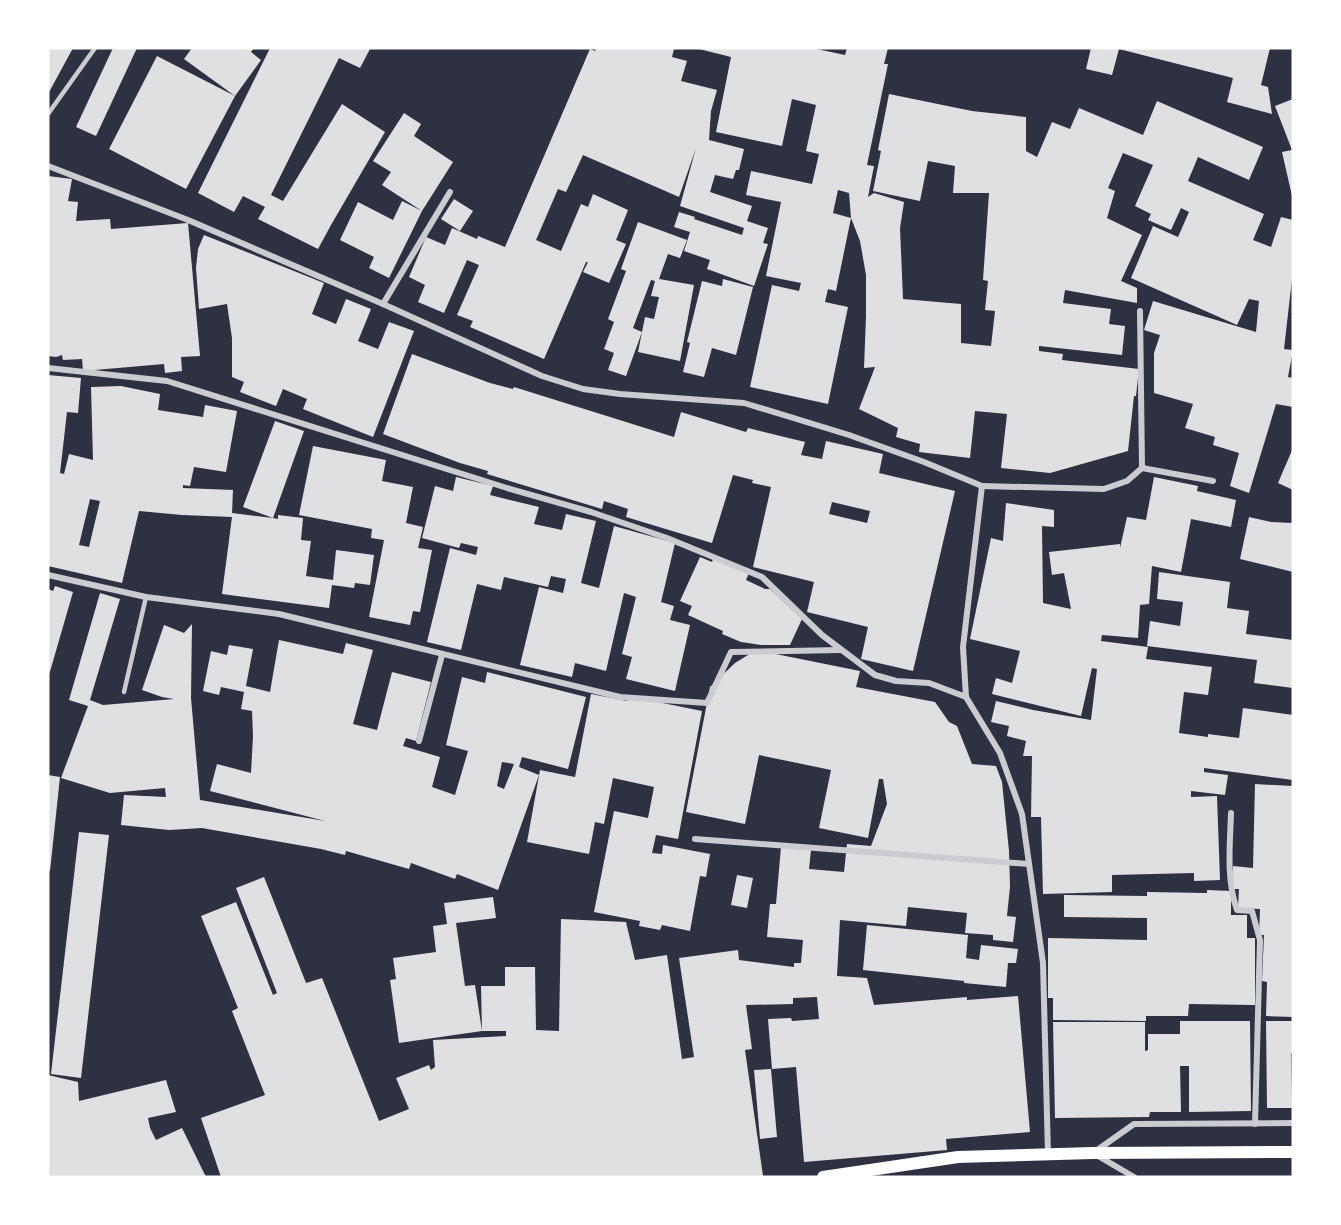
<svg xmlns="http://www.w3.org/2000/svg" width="1341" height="1225" font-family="Cabin,sans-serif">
  <rect width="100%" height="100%" fill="#2d3142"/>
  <!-- building -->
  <g fill="#e0e0e3" fill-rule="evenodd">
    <path d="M48,48H73L48,94Z"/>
    <path d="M113,48H137L96,136L76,127Z"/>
    <path d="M192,48H254L251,52L261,60L235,96L186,189L109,149L157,56L235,96L184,59Z"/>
    <path d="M270,48L370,49L360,68L339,58L271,195L283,201L342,104L385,132L331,225L318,249L258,219L265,207L243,196L234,212L198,193Z"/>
    <path d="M596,48L674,49L672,57L687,61L681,81L717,90L711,111L709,140L744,149L739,170H736L733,179L715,175L710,192L752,206L747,221L768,228L763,243L768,244L754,286L707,269L710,260L684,251L690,232L674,227L679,212L695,217L694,219L742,235L744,228L680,206L696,148L679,197L583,155L566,192L558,189L536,240L561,251L581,204L588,207L593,194L628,210L616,240L626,244L609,283L583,272L588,262H586L544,359L470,327L473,321L457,315L479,265L467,260L444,313L418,302L425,285L409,277L426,237L445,245L452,228L477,239L478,236L505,247L590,49L595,51Z"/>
    <path d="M695,48H812L845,55L847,48H888L884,64H888L867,165L874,166L868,197L874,193L904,202L900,228L903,299L961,304V343L991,346L995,311L985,310L988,281L983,280L989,193H953L955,166L928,161L920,201L873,191L881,151L878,150L889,94L972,111L1026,117V151L1037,157L1052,122L1070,129L1079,108L1143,135L1157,101L1263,147L1249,180L1198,157L1188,181L1264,214L1253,240L1271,247L1281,217L1293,220V270L1284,349L1293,350L1288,377L1293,378V407L1276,404L1249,493L1230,486L1239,453L1213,445L1215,437L1185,428L1193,404L1154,393V353L1160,335L1144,330L1153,301L1256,332L1259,301L1249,299L1237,325L1131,278L1153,226L1178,237L1189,212L1181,208L1171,230L1148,220L1151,214L1135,206L1153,165L1123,153L1108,188L1115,191L1107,218L1142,235L1121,281L1137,288V303L1065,290L1063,303L1111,309L1109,324L1125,326L1122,355L1039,346V351L1063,354L1062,360L1139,369L1136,396H1134L1128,451L1050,473L1001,468L1007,414L975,411L970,458L919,452L920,444L896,437L898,428L859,409L875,367L864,368L866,316V275L860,241L851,218L849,193L838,190L833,213L851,218L836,291L828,289L825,302L848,307L828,404L750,387L772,285L799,291L801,283L766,276L781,202L746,195L751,171L812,184L819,154L806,151L816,105L792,99L782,146L716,132L731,57Z"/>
    <path d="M1091,48H1270L1261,85L1268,87L1272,114L1227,102L1233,78L1119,49L1112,75L1086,69Z"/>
    <path d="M1293,99V196H1292L1282,152L1292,150L1275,106Z"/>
    <path d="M404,113L421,124L414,136L453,162L422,211L389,278L369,268L374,257L340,240L358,202L393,220L402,201L422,211L382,185L391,172L373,161Z"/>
    <path d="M48,176L72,179L68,201L78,202L76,221L110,219L111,229L188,223L200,356L181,357L182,371L165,373L164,364L83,371L82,359L63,360L62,355L56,357L48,356Z"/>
    <path d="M454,199L473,211L460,231L441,219Z"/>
    <path d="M638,222L687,240L680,258L668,254L659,279L694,285L680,361L638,352L645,317L654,319L659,297L651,296L655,281L651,280L633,328L642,332L626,376L608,370L614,353L604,349L614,322L608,319L626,271L621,269Z"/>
    <path d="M204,235L324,283L312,314L336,324L346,299L371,309L358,341L378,349L389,322L414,331L373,437L303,409L307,399L283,389L276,406L240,392L244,382L232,377V338L227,304L199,309L196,268L198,249Z"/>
    <path d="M723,279L753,287L736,355L712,348L704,377L683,372L690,343L687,342L702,281L722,286Z"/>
    <path d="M412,354L490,383L513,389L514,387L674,437L681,412L746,432L748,428L805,442L801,455L822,459L826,441L883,454L879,473L955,491L913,671L861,659L868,627L807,612L814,582L753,567L771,487L752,483L753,480L733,475L712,543L626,517L628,509L604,501L602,509L487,474L488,471L460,463L383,434ZM832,502L870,511L867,523L829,514Z"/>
    <path d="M48,375L81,378L78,413L67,412L60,473L64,474L69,454L93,460L91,387L121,386L160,394L158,410L203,417L205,405L237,411L226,472L194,467L190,486L183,485V488L233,490L232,513L273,518L243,507L275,421L304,431L273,518L278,519V515L303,518L301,540L311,541L306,576L333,580L336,550L374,555L370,585L355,583L354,588L332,585L329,608L222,594L232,517L182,515L139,511L122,583L48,566ZM90,499L100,501L89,547L79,545Z"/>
    <path d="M313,446L386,460L382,481L413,487L406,523L423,527L418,548L432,550L420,612L413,611L410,625L369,617L384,540L371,538L372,529L299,515Z"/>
    <path d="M1293,448V490L1278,483Z"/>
    <path d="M456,477L493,486L490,495L539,507L534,524L562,530L566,514L596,521L581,583L599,588L614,526L675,543L661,602L674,606L670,620L690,625L675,691L626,679L632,657L622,654L636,597L624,593L606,671L575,663L572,677L520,665L539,587L563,593L566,579L551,576L548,587L504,577L501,590L477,584L461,650L427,642L450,548L476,555L478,547L461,543L459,548L422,538L435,486L453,491Z"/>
    <path d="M1154,477L1198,486L1197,491L1236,500L1231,527L1191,519L1181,572L1152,566L1149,604L1140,605L1138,638L1102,635L1101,641L1148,647L1146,659L1212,667L1208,695L1184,692L1179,733L1208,737V734L1239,738L1243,708L1293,715V780L1204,768V772L1228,775L1225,795L1191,791V797L1217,796L1220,880L1194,881V873L1112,875V892L1043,894L1041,817H1031L1032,756H1023L1026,741L1007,736L1009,726L991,722L996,701L1033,710L1091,720L1097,669L1092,668L1081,716L992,694L996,678L1012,683L1020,651L970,639L991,538L1003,541L1006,503L1054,510V527L1042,526L1043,603L1071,609L1064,573L1052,575L1049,552L1120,544V548L1127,517L1146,520Z"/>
    <path d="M1249,517L1271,522L1293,523V572L1240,559Z"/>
    <path d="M700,557L712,562L713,559L749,573L746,580L765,589H770L802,619L790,645H761L741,642L722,634L723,631L688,615L692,606L680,601Z"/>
    <path d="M1159,572L1230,582L1227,608L1249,611L1246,634L1293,640V688L1254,683L1257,660L1147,646L1150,621L1180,626L1183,602L1157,599Z"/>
    <path d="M55,586L73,592L49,675L48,589L53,591Z"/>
    <path d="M100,593L120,599L90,700L103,705L174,699L162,697L142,690L164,625L184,633L192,624L191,698L200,800L325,821L210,791L217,764L251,773L253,736L252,711L241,709L244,692L221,687L219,695L203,691L211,651L227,655L229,645L253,649L246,686L270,692L279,640L343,654L346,643L373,650L353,724L377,730L392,672L431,682L416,741L406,738L403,746L440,757L432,787L455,795L468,751L446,745L462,677L485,683L487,672L586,697L568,769L522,757L519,767L539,775L498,890L457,874L455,879L411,863L409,869L346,851L345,855L321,849L202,828L169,830L121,825L124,795L166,797L165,788L110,793L61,778L88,706L69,700ZM502,762L514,764L504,789L497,786Z"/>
    <path d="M756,650L860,671L856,687L935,702L949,722L957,726L972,764L996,766L1002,782L1009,851L1010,887L1007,916L1016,917L1013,942L993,940V935L965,933L967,913L908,907L906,926L840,920L837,976L867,978L874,1005L967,997V1000L1018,996L1030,1132L946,1139L947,1150L804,1162L796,1067L772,1069L768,1019L791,1018L792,1021L819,1019L817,997L793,998V1004L746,1005L752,1049L745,1050L763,1176L221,1177L201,1118L265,1095L232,1011L238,1008L201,916L236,902L273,995L277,993L236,888L264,877L306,983L322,978L379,1121L409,1109L396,1078L429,1065L431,1070L435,1067L433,1040L506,1036V1031H482L399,1043L390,980L396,979L393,958L436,952L433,926L447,924L444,903L493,897L496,918L456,923L465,986L475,985L482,1031L481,986H505V967H535L536,1030L559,1031L561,919L626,922L635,960L667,955L682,1059L694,1057L679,958L738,950L739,960L794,967V963H801L803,940L767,937L770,904H776L781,847L811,850L809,869L844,872L847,844L871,846L887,804L883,779H879L868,838L819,828L831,770L759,755L745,824L686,812L710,687L735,663Z"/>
    <path d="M591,694L627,701L628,696L702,711L678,839L656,835L652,853L662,854L663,845L710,854L706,877L700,876L690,931L662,925L660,930L639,926L640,921L594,912L614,811L648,818L654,787L613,778L604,824L595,822L589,854L527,842L540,770L575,777Z"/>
    <path d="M48,775L60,777L50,871L48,870Z"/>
    <path d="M1255,784L1293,786V1017L1266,1016L1267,982L1262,981L1264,935H1259L1260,909L1238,908L1239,889H1233V866L1253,868Z"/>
    <path d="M79,832L109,835L81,1078L51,1074Z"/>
    <path d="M737,875L753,878L747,908L731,905Z"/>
    <path d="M1207,890L1231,891V915H1247V938H1255V1005L1189,1004L1188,1016H1146V1021L1053,1020V998H1048V938L1147,940V918L1064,917V895L1147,896V892L1207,893Z"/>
    <path d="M867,925L968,935L966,958L979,960L981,945L1018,949L1016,963H1008L1006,987L964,983V981L863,970Z"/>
    <path d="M1180,1021H1250L1251,1111L1189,1112V1066H1180L1181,1112H1150L1149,1117L1055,1118L1053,1022H1145V1051L1148,1050V1034H1180Z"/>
    <path d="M1266,1021H1293V1053H1291L1292,1108H1267Z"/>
    <path d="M771,1069L777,1137L760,1139L754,1070Z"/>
    <path d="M48,1075L78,1082L79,1101L166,1080L176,1112L148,1118L150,1128L156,1140L182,1128L206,1177H48Z"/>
  </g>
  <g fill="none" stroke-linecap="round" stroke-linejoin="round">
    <!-- service -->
    <g stroke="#caccd0" stroke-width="4.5">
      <path d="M48,114L95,48"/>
      <path d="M124,692L146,597"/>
    </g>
    <!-- minor -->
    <g stroke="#caccd0" stroke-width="6">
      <path d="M48,166L188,220L383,304L542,376L583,389L620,394L744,403L849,435L924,462L982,486L963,647L966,697L1000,753L1022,814L1043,963L1048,1154"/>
      <path d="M383,304L450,192"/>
      <path d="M48,368L167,381L507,488L591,512L667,538L762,577L822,635L875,675L896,681L929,683L966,697"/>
      <path d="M1142,468L1213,481"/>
      <path d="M982,486L1104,489L1127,481L1142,468L1140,311"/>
      <path d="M48,575L146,597L279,614L620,697L707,703L731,652L841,650"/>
      <path d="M419,741L442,655"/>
      <path d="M1231,813C1230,845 1226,879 1237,910L1252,911L1260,940L1255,1124"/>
      <path d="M695,839L1029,864"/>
      <path d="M1134,1177L1093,1153L1134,1124L1293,1123"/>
    </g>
    <!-- secondary -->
    <path stroke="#fff" stroke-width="12" d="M823,1177L958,1157L1093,1153L1293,1152"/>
  </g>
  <!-- border -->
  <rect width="1341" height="1225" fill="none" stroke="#ffffff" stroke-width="99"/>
</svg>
